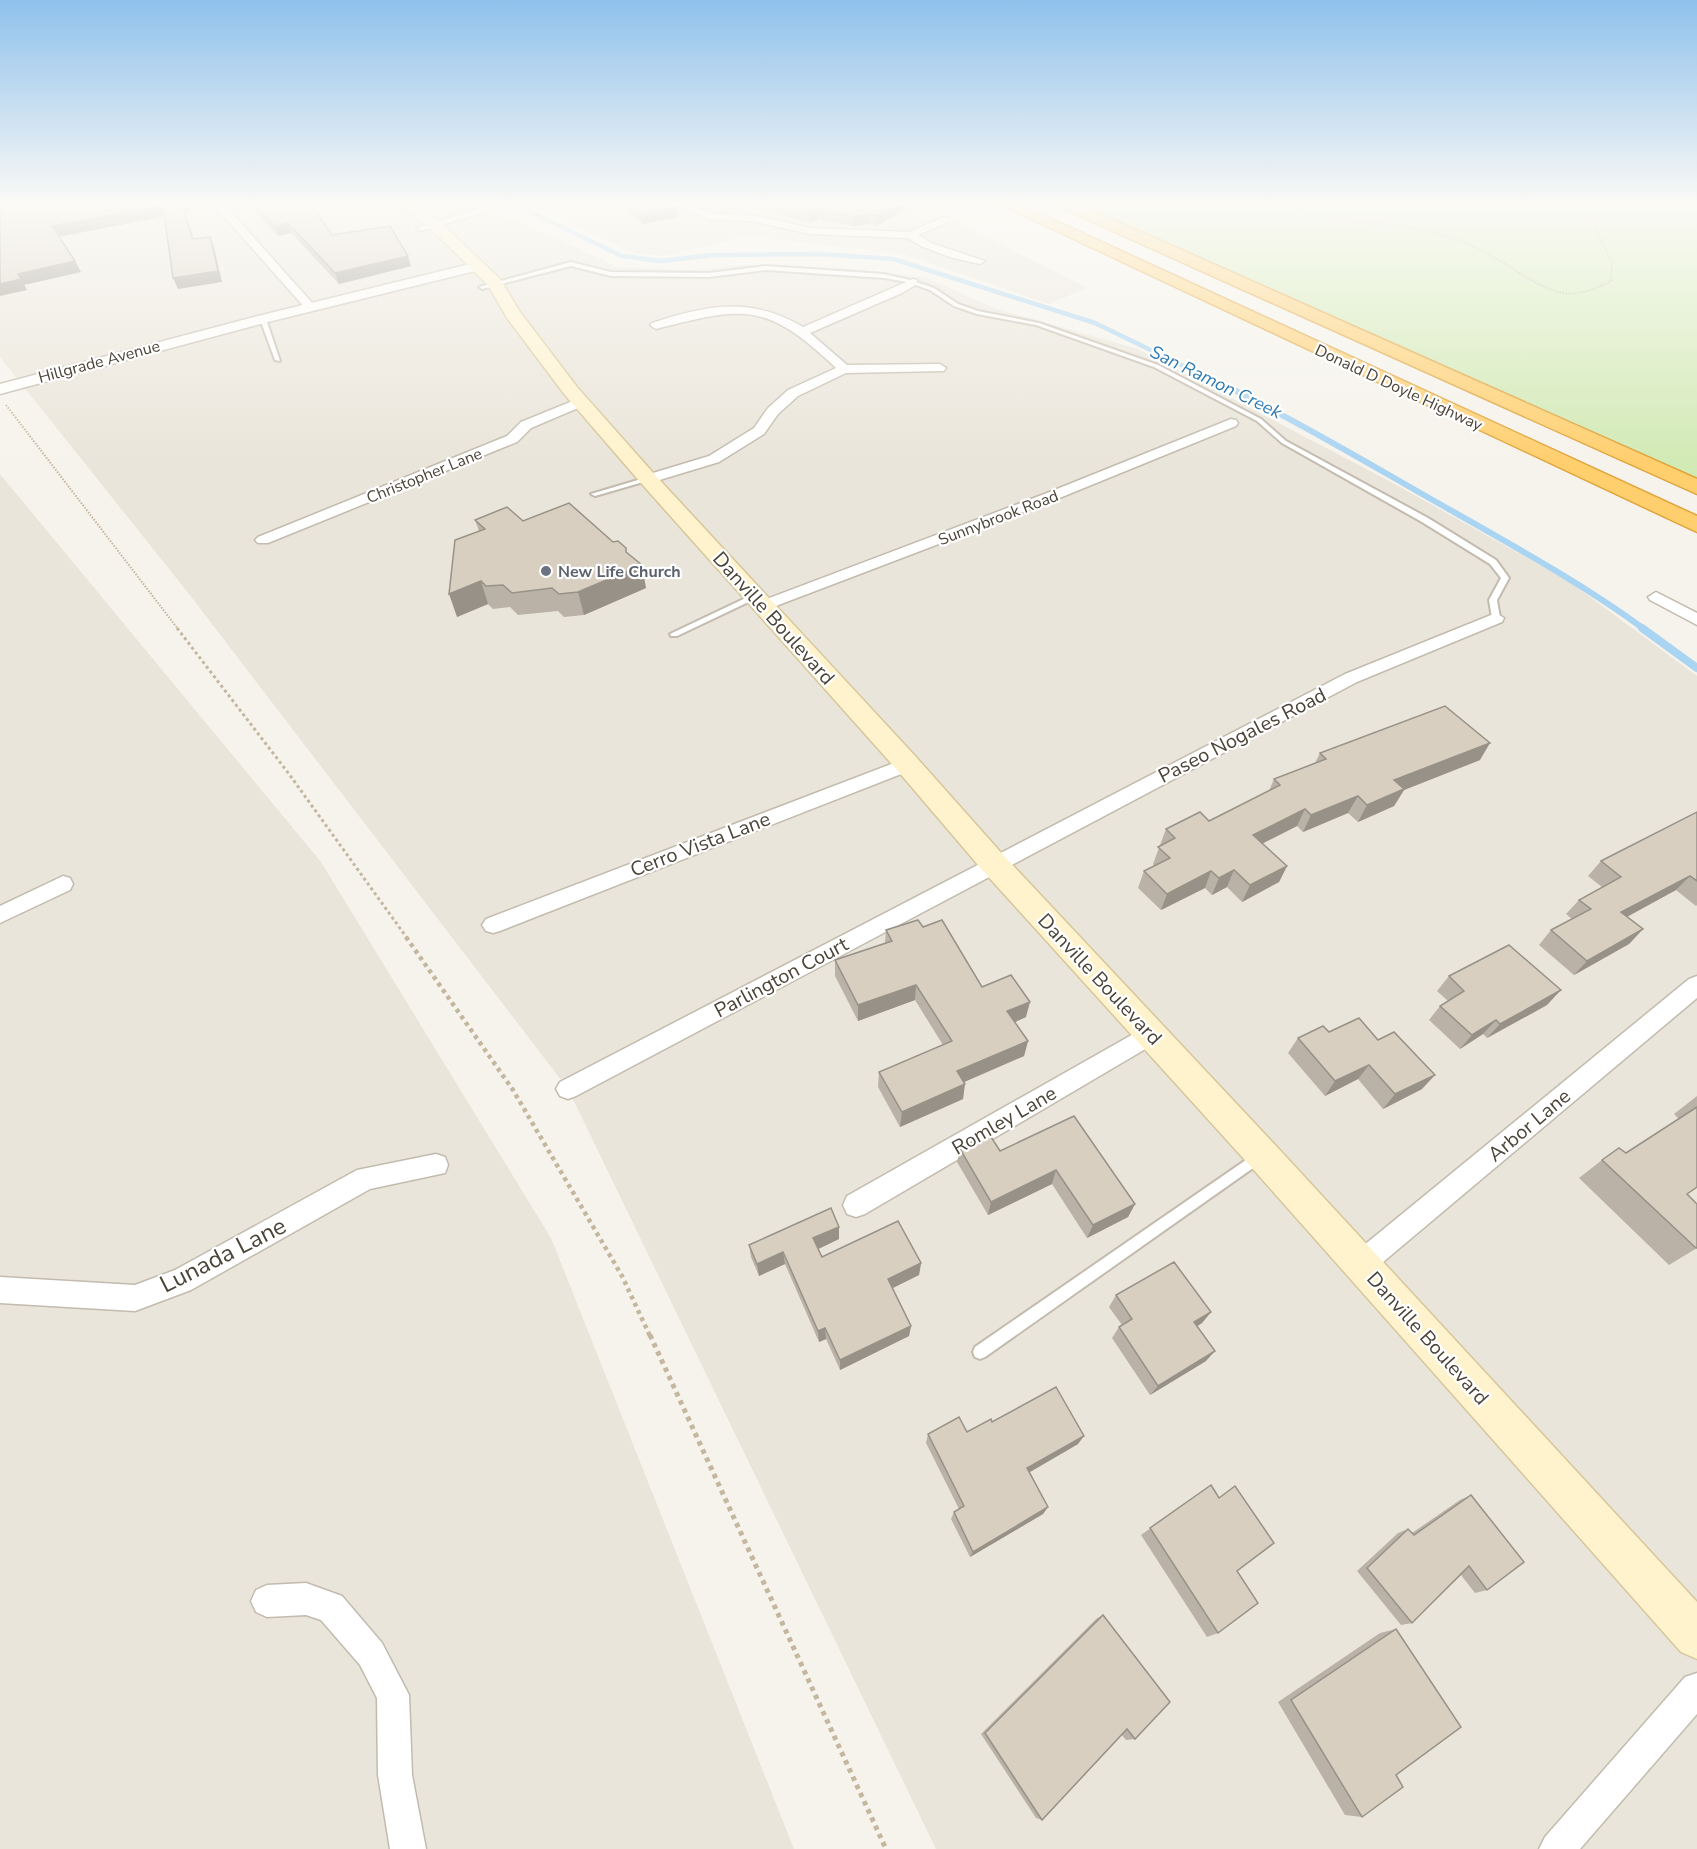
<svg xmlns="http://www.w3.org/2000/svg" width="1697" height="1849" font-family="'Nunito Sans',sans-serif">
  <rect width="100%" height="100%" fill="#f6f3ec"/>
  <!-- residential -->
  <g fill="#eae5da">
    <path d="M0,203H469L515,220L618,267L691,270L745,265L844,268L927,278L994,308L1138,349L1389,481L1567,580L1697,676V1849H936L568,1089L189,594L0,357Z"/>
    <path d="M531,203H920L1087,288L1049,304L904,254L747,236L664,256L633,253Z"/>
    <path d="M0,474L321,862L551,1238L794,1849H0Z"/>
  </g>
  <!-- green -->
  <path fill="#d2eab5" d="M1062,203H1697V487Z"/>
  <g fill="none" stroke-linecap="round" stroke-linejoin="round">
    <!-- stream-far2 -->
    <path stroke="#a9d4f2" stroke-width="4.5" d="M512,203L622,256L661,261L713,255L821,254L893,259L1095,323L1233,390"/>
    <!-- stream-far1 -->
    <path stroke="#a9d4f2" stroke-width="6" d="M1230,388C1301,423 1369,464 1438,503C1508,543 1580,582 1644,629"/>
    <!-- stream -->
    <path stroke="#a9d4f2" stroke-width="8" d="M1642,628L1697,668"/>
    <defs>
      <g id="service">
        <path d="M571,262L611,272L709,273L766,266L884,274L910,280L934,288L958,304L978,311L1039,323L1158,365L1261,419L1286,441L1428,518L1496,560L1509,578L1497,600L1500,618L1496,620L1492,618L1489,600L1501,578L1490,564L1422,522L1282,443L1257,421L1154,367L1036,325L977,314L954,306L930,290L907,282L884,278L766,270L709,277L611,276L571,266L482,289L479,287Z"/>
        <path d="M263,317L266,319L280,361L275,360L260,319Z"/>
        <path d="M648,477L650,478V480L595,496L591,494Z"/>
        <path d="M752,595H758L759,597L677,636H671L670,634Z"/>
        <path d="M1259,1151L1263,1153L1265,1157L1263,1161L985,1357L980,1359L975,1357L973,1352L975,1347Z"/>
      </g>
      <g id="minor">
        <path d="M212,203H223L314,305V309H306Z"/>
        <path d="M499,203H517L421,231L416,228Z"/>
        <path d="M671,203H686L713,214L751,215L811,228L909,232L944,217L948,218V222L918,235L931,243L985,261L980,264L953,258L923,247L908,238L811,234L751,221L712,220Z"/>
        <path d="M913,279L917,280V284L902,293L810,333L847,365L940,364L946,368L944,371L846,373L798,396L778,414L764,434L719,462L653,482H643L641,479L643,476L709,456L754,428L768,408L788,390L836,368C766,302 746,306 656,329L650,325L652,323C707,305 750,296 803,327Z"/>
        <path d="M580,398L586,402L585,405L531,428L517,442L268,543H258L255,540L258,537L507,436L521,422Z"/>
        <path d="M1231,419L1236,420L1238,423L1236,426L1057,499L768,609H756L754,606L756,603L1047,493Z"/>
        <path d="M1656,592L1697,613V625L1650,600L1648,597Z"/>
        <path d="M1496,613L1504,618L1502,622L1357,682L576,1096L568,1099L560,1096L556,1089L560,1082L1345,674Z"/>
        <path d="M907,758L914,759L916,764L914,769L500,931L493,933L486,931L482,925L486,919Z"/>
        <path d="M63,876L70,878L73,884L70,890L0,923V906Z"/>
        <path d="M1697,976V998L1370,1273L1361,1277L1352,1273L1348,1264L1352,1255L1689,979Z"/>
        <path d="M1151,1024L1159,1027L1162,1034L1159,1041L865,1214L856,1217L847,1214L843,1205L847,1196Z"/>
        <path d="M436,1154L445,1157L448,1165L445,1173L370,1189L191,1290L135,1311L0,1303V1277L135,1285L175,1270L357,1170Z"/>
        <path d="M306,1583L342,1596L382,1643L409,1695L412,1775L426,1849H390L378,1775L377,1698L360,1665L321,1620L306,1615L267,1617L256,1612L251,1601L256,1590L267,1585Z"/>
        <path d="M1697,1673V1714L1580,1849H1539L1545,1837L1685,1677Z"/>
      </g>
      <path id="tertiary" d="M478,262L485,266L483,269L268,322L0,394V384L258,316Z"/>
      <path id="secondary" d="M397,203H414L440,222L500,279L520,312L577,387L655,475L916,757L1004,856L1277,1147L1697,1602V1659L1681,1652L1253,1169L984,872L898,771L641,483L565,395L507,318L488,285L430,228Z"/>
      <g id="motorway">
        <path d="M997,203H1017L1697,516V532Z"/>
        <path d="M1055,203H1076L1697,479V494L1057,206Z"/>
      </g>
    </defs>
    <!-- service casing -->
    <use href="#service" stroke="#c2bbae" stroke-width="4"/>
    <!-- minor casing -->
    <use href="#minor" stroke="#c2bbae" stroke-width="3"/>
    <!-- tertiary casing -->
    <use href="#tertiary" stroke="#c2bbae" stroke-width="3"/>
    <!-- secondary casing -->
    <use href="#secondary" stroke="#d6c79b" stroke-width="3"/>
    <!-- motorway casing -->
    <use href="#motorway" stroke="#e0a43c" stroke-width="3"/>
    <!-- path-far3 -->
    <g stroke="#c4b79f" stroke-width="2" stroke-dasharray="1.5 1.5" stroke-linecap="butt">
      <path d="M1289,203C1339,228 1396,220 1449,237C1466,243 1483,250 1498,260C1518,271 1537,286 1559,292C1577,297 1595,289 1611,281L1612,262L1583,203"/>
      <path d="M6,405L178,629"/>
    </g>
    <!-- path-far2 -->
    <path stroke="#c4b79f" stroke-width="3" stroke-dasharray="3 3" stroke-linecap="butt" d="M177,628L289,774L407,938"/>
    <!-- path-far1 -->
    <path stroke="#c4b79f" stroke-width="4.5" stroke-dasharray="4 4" stroke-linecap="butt" d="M406,937L513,1090L622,1276L650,1336"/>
    <!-- path -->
    <path stroke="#c4b79f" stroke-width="5" stroke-dasharray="4.5 4.5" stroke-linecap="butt" d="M650,1335L886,1849"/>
    <!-- service -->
    <use href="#service" fill="#fff" fill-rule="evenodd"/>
    <!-- minor -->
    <use href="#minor" fill="#fff" fill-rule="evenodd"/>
    <!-- tertiary -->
    <use href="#tertiary" fill="#fff" fill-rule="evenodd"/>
    <!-- secondary -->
    <use href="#secondary" fill="#fff3cd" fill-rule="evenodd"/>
    <!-- motorway -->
    <use href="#motorway" fill="#ffcf6e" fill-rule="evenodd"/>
  </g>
  <!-- wall -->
  <g fill="#bab2a6">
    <path d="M251,203H310L332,235L411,266L339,284L291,233L278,236L256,212Z"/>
    <path d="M620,203H673L678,217L642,224Z"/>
    <path d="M734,203H908L907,204V209L876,226L869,224L853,226L818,219L811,223Z"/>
    <path d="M475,520L523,521L613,542L626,552L646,588L584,615L564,617L558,611L518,615L510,607L493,609L488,604L457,617L479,531Z"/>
    <path d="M1320,753L1480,760L1404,790L1394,806L1358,822L1348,813L1303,832L1297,826L1262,844L1287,866L1279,882L1242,902L1227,887L1212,895L1205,888L1161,910L1138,888L1144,871L1155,866L1153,864L1166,829L1209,821L1269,791L1274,779L1315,763Z"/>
    <path d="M1697,812V905L1696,906L1676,890L1627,917L1643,929L1629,944L1574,975L1539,945L1551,930L1572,919L1566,914L1579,900L1602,887L1588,876L1601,861Z"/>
    <path d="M923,927L982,987L1026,1017L1015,1022L1028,1041L1024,1056L964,1082L963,1099L900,1127L878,1087L879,1072L943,1045L915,1000L858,1021L835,976V960L885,943L886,930Z"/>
    <path d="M1449,976L1547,1005L1487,1038L1483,1034L1460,1049L1429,1020L1440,1006L1448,1001L1437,991Z"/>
    <path d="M1329,1032L1422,1089L1383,1109L1358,1079L1325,1096L1288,1053L1298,1038Z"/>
    <path d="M1697,1096V1187L1687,1194L1697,1248L1669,1265L1579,1178L1602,1160L1626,1153L1679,1119L1674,1114Z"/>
    <path d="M1074,1116L1135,1204L1128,1217L1087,1238L1052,1184L988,1215L957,1162L960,1149L1000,1151Z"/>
    <path d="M839,1227V1239L818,1249L822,1257L921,1263L919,1275L892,1288L911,1326L909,1336L840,1370L826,1339L819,1342L785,1264L759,1276L751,1257L749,1245Z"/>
    <path d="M1116,1295L1211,1312L1202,1323L1197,1326L1206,1361L1150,1395L1112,1338L1119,1327L1122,1325L1109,1307Z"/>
    <path d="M992,1422L1078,1444L1030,1472L1048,1507L1043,1514L970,1557L951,1519L954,1512L959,1509L926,1443L928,1434L967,1432Z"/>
    <path d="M1211,1485L1237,1571L1218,1633L1207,1637L1141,1535Z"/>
    <path d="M1471,1495L1487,1590L1475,1593L1461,1575L1412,1623L1401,1625L1357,1571L1398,1533L1408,1529L1412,1533L1460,1500Z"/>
    <path d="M1103,1615L1135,1739L1126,1740L1122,1735L1042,1820L1036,1818L981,1734L1096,1619Z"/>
    <path d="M1396,1629V1775L1362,1817L1345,1815L1278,1702L1380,1633Z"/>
  </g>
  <!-- shaded-wall -->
  <g fill="#979187">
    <path d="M29,203H60L34,213Z"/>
    <path d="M181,203H187L191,211L185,212L197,250L193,239Z"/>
    <path d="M900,203H908L907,204V209L876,226V216Z"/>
    <path d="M163,206L167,216L58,237L52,226Z"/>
    <path d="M677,207L678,217L642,224L640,214Z"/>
    <path d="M818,209V219L811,223L810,213Z"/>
    <path d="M869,214V224L853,226V217Z"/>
    <path d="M288,223L291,233L278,236L275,226Z"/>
    <path d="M210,237L214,247L222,282L178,289L173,278Z"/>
    <path d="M408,256L411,266L339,284L335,273Z"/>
    <path d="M75,261L81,272L24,285L18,274Z"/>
    <path d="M21,279L27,290L0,296V284Z"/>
    <path d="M642,565L646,588L584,615L578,592Z"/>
    <path d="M481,581L488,604L457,617L449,594Z"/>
    <path d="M1490,743L1480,760L1404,790L1394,806L1358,822L1367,805L1394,780Z"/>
    <path d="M1358,796L1348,813L1303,832L1311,815Z"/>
    <path d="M1305,809L1297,826L1245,852L1253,835Z"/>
    <path d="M1287,866L1279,882L1242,902L1250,885Z"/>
    <path d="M1234,870L1227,887L1212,895L1219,878Z"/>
    <path d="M1211,871L1205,888L1161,910L1167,894Z"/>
    <path d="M1690,876L1676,890L1608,927L1621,912Z"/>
    <path d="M1643,929L1629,944L1574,975L1587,961Z"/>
    <path d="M916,985L915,1000L858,1021V1005Z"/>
    <path d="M1561,990L1547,1005L1487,1038L1500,1024Z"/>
    <path d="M1030,1002L1026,1017L1004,1027L1007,1011Z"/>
    <path d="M1496,1020L1483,1034L1460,1049L1472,1035Z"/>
    <path d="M1028,1041L1024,1056L955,1086L957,1071Z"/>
    <path d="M1369,1065L1358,1079L1325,1096L1335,1081Z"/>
    <path d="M1435,1075L1422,1089L1383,1109L1395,1094Z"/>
    <path d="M965,1084L963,1099L900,1127L902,1112Z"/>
    <path d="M1056,1170L1052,1184L988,1215L991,1202Z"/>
    <path d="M1135,1204L1128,1217L1087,1238L1093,1225Z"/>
    <path d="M839,1227V1239L814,1251L813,1238Z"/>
    <path d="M783,1252L785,1264L759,1276L757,1264Z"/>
    <path d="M921,1263L919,1275L887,1291L888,1279Z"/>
    <path d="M1211,1312L1202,1323L1186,1333L1194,1322Z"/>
    <path d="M911,1326L909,1336L840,1370V1360Z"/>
    <path d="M825,1328L826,1339L819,1342L818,1331Z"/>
    <path d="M1215,1351L1206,1361L1150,1395L1158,1386Z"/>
    <path d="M1084,1436L1078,1444L1023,1476L1027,1468Z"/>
    <path d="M1048,1507L1043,1514L970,1557L973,1552Z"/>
  </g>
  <!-- building -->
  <g fill="#d8cfc1" stroke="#979187" stroke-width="1.5">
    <path d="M0,203H30L36,207L54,203H181L193,239L210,237L218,271L173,278L163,206L52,226L75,261L18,274L21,279L0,284Z"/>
    <path d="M253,203H310L332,235L390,226L408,256L335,273L288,223L275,226Z"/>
    <path d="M629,203H673L677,207L640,214Z"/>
    <path d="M772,203H900L876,216L869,214L853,217L818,209L810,213Z"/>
    <path d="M569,503L613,542L618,541L626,548V552L642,565L578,592L559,594L552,588L512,593L503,585L486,586L481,581L449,594L455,540L485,529L475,520L507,507L523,521Z"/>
    <path d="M1445,706L1490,743L1394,780L1404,789L1367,805L1358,796L1311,815L1305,809L1253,835L1287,866L1250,885L1234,870L1219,878L1211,871L1167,894L1144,871L1170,858L1158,847L1175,838L1166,829L1200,812L1209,821L1280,785L1274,779L1326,759L1320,753Z"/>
    <path d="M1697,812V881L1690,876L1621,912L1643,929L1587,961L1551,930L1591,909L1579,900L1621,877L1601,861Z"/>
    <path d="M918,920L923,927L942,920L982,987L1011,975L1030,1002L1007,1011L1028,1041L957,1071L965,1084L902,1112L879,1072L952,1041L916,985L858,1005L835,960L892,941L886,930Z"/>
    <path d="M1509,945L1561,990L1500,1024L1496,1020L1472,1035L1440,1006L1464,991L1449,976Z"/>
    <path d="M1359,1018L1378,1040L1394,1032L1435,1075L1395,1094L1369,1065L1335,1081L1298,1038L1323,1026L1329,1032Z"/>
    <path d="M1697,1107V1187L1687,1194L1697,1204V1248H1696L1602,1160L1619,1148L1626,1153Z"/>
    <path d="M1074,1116L1135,1204L1093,1225L1056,1170L991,1202L960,1149L988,1132L1000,1151Z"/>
    <path d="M831,1208L839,1227L813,1238L822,1257L898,1221L921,1263L888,1279L911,1326L840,1360L825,1328L818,1331L783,1252L757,1264L749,1245Z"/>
    <path d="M1174,1262L1211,1312L1194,1322L1215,1351L1158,1386L1119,1327L1132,1319L1116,1295Z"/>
    <path d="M1056,1387L1084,1436L1027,1468L1048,1507L973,1552L954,1512L964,1506L928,1434L959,1417L967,1432L991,1419L992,1422Z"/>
    <path d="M1211,1485L1219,1498L1235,1486L1274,1543L1237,1571L1258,1603L1218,1633L1150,1528Z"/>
    <path d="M1471,1495L1524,1562L1487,1590L1469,1566L1412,1623L1367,1568L1408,1529L1414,1535Z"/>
    <path d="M1103,1615L1170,1702L1135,1739L1127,1729L1042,1820L985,1733Z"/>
    <path d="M1396,1629L1461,1727L1396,1775L1403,1787L1362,1817L1291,1700Z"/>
  </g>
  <!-- sky -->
  <linearGradient id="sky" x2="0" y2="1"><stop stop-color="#8fc1ec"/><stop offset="0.44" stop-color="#fbfaf6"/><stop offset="1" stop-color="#fbfaf6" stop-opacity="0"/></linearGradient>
  <rect width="1697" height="462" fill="url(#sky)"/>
  <!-- markers -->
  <circle fill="#6b7280" stroke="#fff" stroke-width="2" cx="546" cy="571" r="6"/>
  <g text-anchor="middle" stroke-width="4.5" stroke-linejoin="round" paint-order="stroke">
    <!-- far-street labels -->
    <g font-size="16" fill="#4b4439" stroke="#fff">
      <text transform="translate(99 361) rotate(-15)" y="6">Hillgrade Avenue</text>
      <text transform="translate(1399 387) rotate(25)" y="6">Donald D Doyle Highway</text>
      <text transform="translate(424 475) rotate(-22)" y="6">Christopher Lane</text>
      <text transform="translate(998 517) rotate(-21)" y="6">Sunnybrook Road</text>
    </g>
    <!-- far-worship labels -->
    <g font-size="16" font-weight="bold" fill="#5b616d" stroke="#fff" text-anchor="start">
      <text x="558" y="577">New Life Church</text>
    </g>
    <!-- far-water labels -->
    <g font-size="18" font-style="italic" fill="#2e7ab2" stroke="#fff">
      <text transform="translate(1216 382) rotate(26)" y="6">San Ramon Creek</text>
    </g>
    <!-- street labels -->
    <g font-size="20" fill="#4b4439" stroke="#fff">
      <text transform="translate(774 618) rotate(48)" y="7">Danville Boulevard</text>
      <text transform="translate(1242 735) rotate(-27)" y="7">Paseo Nogales Road</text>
      <text transform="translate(700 844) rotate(-21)" y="7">Cerro Vista Lane</text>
      <text transform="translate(781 977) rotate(-28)" y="7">Parlington Court</text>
      <text transform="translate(1100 979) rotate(47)" y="7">Danville Boulevard</text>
      <text transform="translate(1004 1120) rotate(-30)" y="7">Romley Lane</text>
      <text transform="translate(1529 1125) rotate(-40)" y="7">Arbor Lane</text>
      <text transform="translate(1428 1338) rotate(48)" y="7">Danville Boulevard</text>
    </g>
    <!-- near-street labels -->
    <g font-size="24" fill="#4b4439" stroke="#fff">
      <text transform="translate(223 1255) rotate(-27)" y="8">Lunada Lane</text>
    </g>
  </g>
</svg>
